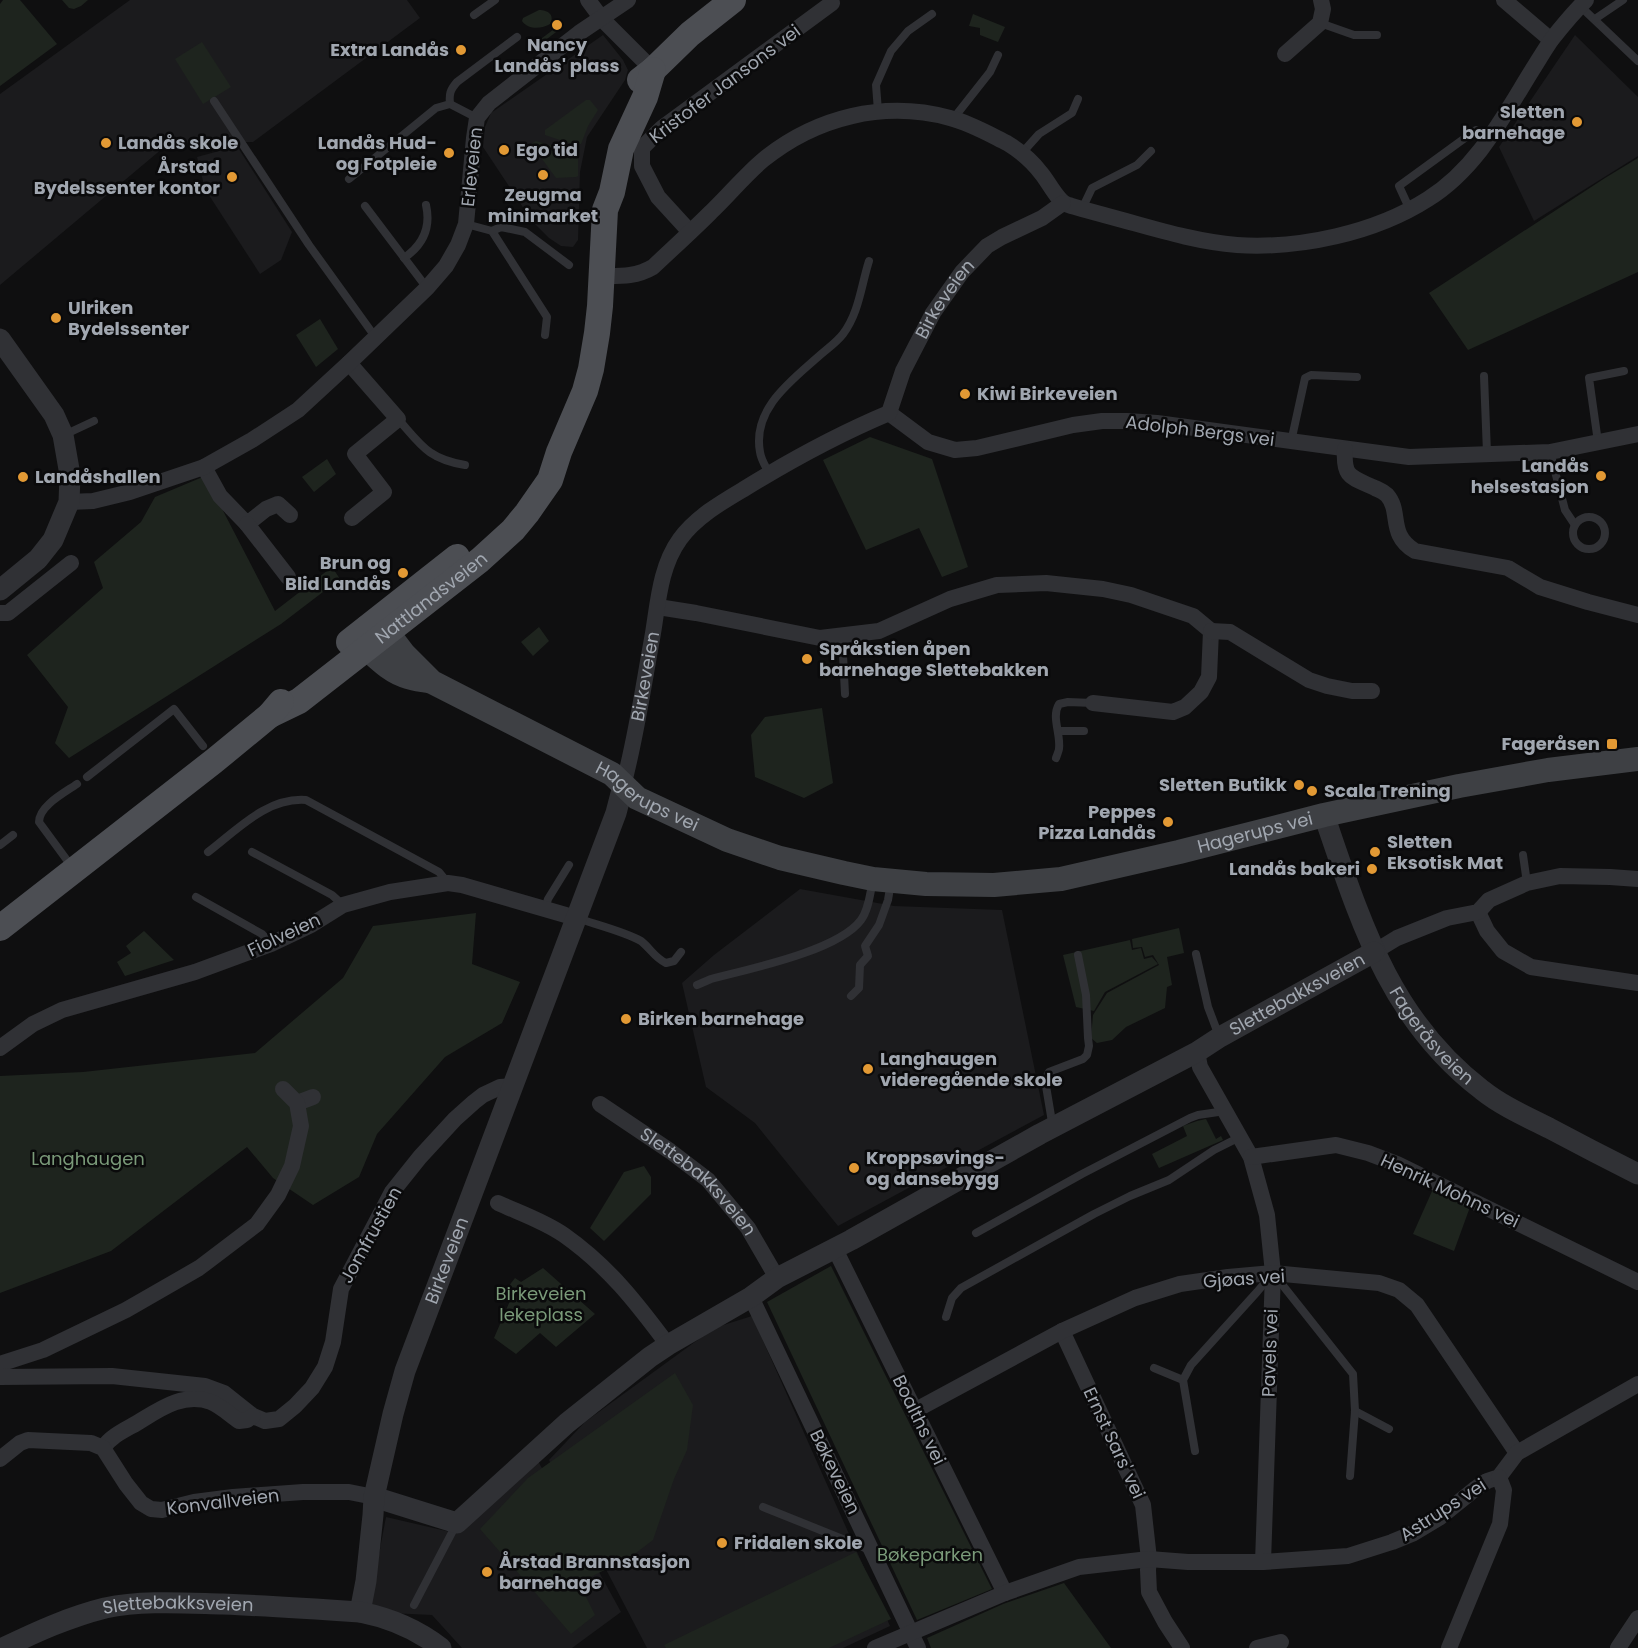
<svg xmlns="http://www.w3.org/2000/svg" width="1638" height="1648" font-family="Poppins,sans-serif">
  <rect width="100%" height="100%" fill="#0f0f10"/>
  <!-- built -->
  <g fill="#1b1b1d">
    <path d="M130,0H407L420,18L253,142L169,143L0,285V94Z"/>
    <path d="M603,35L623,60L628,70L625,80L587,137L580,172L578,240L573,247L561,246L549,238L532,221L483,147L485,127L491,113Z"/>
    <path d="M1575,35L1638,97V156L1534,221L1499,147Z"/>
    <path d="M237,146L292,232L281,260L260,274L205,189L197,157Z"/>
    <path d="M800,889L894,906L1002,910L1044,1115L838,1226L755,1123L706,1087L682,983L714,955Z"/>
    <path d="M752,1316L890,1626L843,1648H647L549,1460L585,1422L714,1328Z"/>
    <path d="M538,1461L621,1612L572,1648H462L432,1615L368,1612L386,1517L455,1533Z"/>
  </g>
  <!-- green -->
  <g fill="#1e241e">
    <path d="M3,0H20L57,44L0,86V4Z"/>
    <path d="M62,0H88L81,6L74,9L69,8Z"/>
    <path d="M539,10C548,10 555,15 550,24C542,29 528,30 522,21L523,18Z"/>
    <path d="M973,14L1005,27L998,42L980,35V28L969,26Z"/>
    <path d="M562,23L564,26L531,51L529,48Z"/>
    <path d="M202,42L231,87L203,104L175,59Z"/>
    <path d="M586,100H590L598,110L588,126L581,144L575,145L545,135V130Z"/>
    <path d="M536,141L577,153L578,155V176L576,177L556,178L531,144Z"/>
    <path d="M1638,158V272L1468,350L1429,293L1605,178Z"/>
    <path d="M320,319L338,349L316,367L296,335Z"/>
    <path d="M870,437L932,459L968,567L942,577L919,528L866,550L823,460Z"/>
    <path d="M327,459L336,474L314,492L302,477Z"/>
    <path d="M205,476L275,611L332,567L340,579L281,624L69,758L55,743L68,707L27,655L103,588L94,562L141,522L155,497Z"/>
    <path d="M539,627L549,641L533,656L521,642Z"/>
    <path d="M822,708L833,783L804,798L755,777L751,735L765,717Z"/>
    <path d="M476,913L472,964L520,982L502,1023L445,1057L377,1134L359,1177L313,1205L273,1178L247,1147L111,1251L0,1293V1076L83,1072L255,1053L343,978L373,926Z"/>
    <path d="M1179,928L1184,953L1167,957L1172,985L1167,987L1165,1008L1126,1027L1112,1040L1097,1043L1091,1038L1093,1015L1107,993L1159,965L1153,955L1145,957L1142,947L1133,948L1132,939Z"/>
    <path d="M144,931L174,960L125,976L117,962L131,953L126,946Z"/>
    <path d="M1130,940L1132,950L1141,948L1144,959L1152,957L1158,964L1105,992L1094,1011L1076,1007L1063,955Z"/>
    <path d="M1206,1119L1216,1139L1221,1136L1223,1140L1159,1168L1152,1154L1187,1136L1183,1126L1197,1121Z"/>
    <path d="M644,1166L651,1177V1194L604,1241L590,1228L624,1172Z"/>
    <path d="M1433,1189L1470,1207L1454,1251L1413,1234Z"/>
    <path d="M831,1266L992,1589L917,1620L767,1302Z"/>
    <path d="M543,1268L595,1314L556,1347L540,1333L516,1354L494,1338L512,1296L505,1291L515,1278L521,1282Z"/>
    <path d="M675,1373L693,1405L687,1450L674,1479L653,1540L632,1556L579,1583L595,1615L571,1634L480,1529L528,1478Z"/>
    <path d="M856,1552L891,1619L829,1648H666L664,1645Z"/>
    <path d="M1064,1583L1111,1648H931L927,1638L1003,1604Z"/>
  </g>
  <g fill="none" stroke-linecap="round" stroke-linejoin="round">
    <!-- service -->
    <g stroke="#303135" stroke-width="8">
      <path d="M1580,6L1638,61"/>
      <path d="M474,15L495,0"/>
      <path d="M1595,19L1623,0"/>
      <path d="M1320,23L1354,35H1377"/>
      <path d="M214,101L309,245L376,338"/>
      <path d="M450,104C449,94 450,90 457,82L517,37"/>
      <path d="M878,111L876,85L891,51L908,31L932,14"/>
      <path d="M953,119L990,72L998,55"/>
      <path d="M1022,153L1039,134L1072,113L1078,99"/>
      <path d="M349,179L436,108L450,104L477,118"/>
      <path d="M365,206L427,288"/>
      <path d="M1082,209L1092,188L1137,165L1151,151"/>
      <path d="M1410,210L1399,186L1476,130L1489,139"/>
      <path d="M466,224L492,231L547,317L545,335"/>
      <path d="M492,231L501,227L525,232L569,265"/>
      <path d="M404,258C423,245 431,227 426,205"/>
      <path d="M1484,376L1487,453"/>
      <path d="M398,419C421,445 428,459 465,465"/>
      <path d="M64,435L94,421"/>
      <path d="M1291,442L1305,378L1311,375L1357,377"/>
      <path d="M1598,442L1589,378L1624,371"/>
      <path d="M1550,452L1565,510L1575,525"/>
      <path d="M769,473C766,467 761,460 760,452C752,409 791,381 819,356C827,349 837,342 843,334C859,313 861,286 869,261"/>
      <circle cx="1589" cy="533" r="16"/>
      <path d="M842,635L845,694"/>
      <path d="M1058,731H1084"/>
      <path d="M1056,758C1056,758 1059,750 1059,749C1061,734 1051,717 1059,704L1068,702L1093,703"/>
      <path d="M87,777L174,709L203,746"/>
      <path d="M0,845L13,835"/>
      <path d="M208,852C237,830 267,797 306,800L439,872L448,883"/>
      <path d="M252,852L332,895L343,905"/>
      <path d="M1523,855L1527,883"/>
      <path d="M72,867L39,822C39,806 64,793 77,784"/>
      <path d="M196,897L262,934L271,944"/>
      <path d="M545,909L548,899L569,865"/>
      <path d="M577,918C594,924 626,932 641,941C650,948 655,958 666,963L674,961L681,952"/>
      <path d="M1196,954L1208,1007L1219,1036"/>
      <path d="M697,985L711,979C749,969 838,951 861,920C869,909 870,893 873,880"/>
      <path d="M851,996L859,988L860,965L868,956L865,946L879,925L888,900L891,882"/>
      <path d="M1053,1128L1045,1080L1049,1072L1083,1059L1087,1055L1089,1046L1088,1038L1086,995L1078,955"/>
      <path d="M976,1233L1082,1174L1190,1118L1198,1115L1225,1111"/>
      <path d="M946,1317L952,1298L961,1288L1094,1214L1130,1196L1169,1180L1214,1150L1240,1137"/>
      <path d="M1154,1368L1183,1380"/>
      <path d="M1355,1411L1389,1429"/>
      <path d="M1195,1451L1183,1380L1191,1365L1257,1292L1273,1273L1353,1374L1355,1411L1350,1476"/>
      <path d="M763,1507L870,1550"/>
      <path d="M414,1605L457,1523"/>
    </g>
    <!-- minor -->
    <g stroke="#303135" stroke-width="16">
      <path d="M588,0L602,19L653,70"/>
      <path d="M1504,0L1551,40"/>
      <path d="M1285,54L1320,23L1323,9L1321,0"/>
      <path d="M690,232L658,197L642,166V148L662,128L832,3"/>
      <path d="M602,276C620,276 636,277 653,267C672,249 692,231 711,212C729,195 744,176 763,160C816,117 884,100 950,118C970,123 989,134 1007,143C1020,151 1032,161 1041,173C1048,181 1057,200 1066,204C1070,206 1077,207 1082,209C1097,213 1111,217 1126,221C1162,231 1199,242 1237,245C1300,249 1375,233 1428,199C1476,169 1502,119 1531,72C1538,61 1545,49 1552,39C1563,25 1574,12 1586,0"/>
      <path d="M349,363L398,419L355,454L384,492L352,518"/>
      <path d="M889,413L928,442L955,450L977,448L1073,425L1102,421H1127L1157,423L1409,457L1550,452L1638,434"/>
      <path d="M1345,449C1343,478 1351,477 1375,488C1379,490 1383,491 1387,495C1402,512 1387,534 1415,551L1508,568L1540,587L1588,602L1638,615"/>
      <path d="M204,467L220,496L247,524L266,509L278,504L290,515"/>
      <path d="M69,502L93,501L130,492L204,467L252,440L298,410L349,363L427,288L446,266L458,245L466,224L474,138L477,118L489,103L579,33L628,0"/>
      <path d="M247,524L288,577"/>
      <path d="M658,607L696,613L820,638L879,631L950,599L997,585L1046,583L1103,589L1131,595L1193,616L1211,631L1209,677L1201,692L1185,707L1173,712L1093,703"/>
      <path d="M0,613H8L71,563"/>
      <path d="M1211,631L1230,632L1309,680L1327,686L1352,691H1372"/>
      <path id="s1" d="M623,786C636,738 643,688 652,639C658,606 659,568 680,539C696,517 722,502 744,489C791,460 839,434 889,413L903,371L933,313L962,272L987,246L1002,237L1042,218L1063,203"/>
      <path d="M1478,912L1487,931L1503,951L1531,967L1638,983"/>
      <path d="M1374,952L1397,938L1447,918L1478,912L1489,900L1527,883L1560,876L1610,877L1638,879"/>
      <path d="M0,1048L33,1024L62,1010L195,972L271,944L311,925L343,905L390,892L448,883L462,885L576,918"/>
      <path d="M1197,1052L1200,1067L1251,1157L1267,1215L1273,1273L1263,1562"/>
      <path d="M297,1103L313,1097"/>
      <path id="s2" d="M600,1104L670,1151L708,1180L748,1228L777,1278"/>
      <path d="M1251,1157L1336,1145L1368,1153L1397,1164L1638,1282"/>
      <path d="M498,1203C520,1213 544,1221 564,1235C608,1266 636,1302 668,1345"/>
      <path d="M834,1247L1005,1593"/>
      <path d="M751,1297L918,1648"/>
      <path d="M1062,1331L1143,1505L1149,1559L1148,1570L1149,1592L1165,1622L1182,1648"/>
      <path d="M0,1364L43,1350L126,1310L199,1268L257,1224L278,1195L292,1166L301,1126L297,1103L283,1089"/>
      <path d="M0,1377L112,1376L205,1386L224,1393L253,1416L265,1421L279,1419L295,1406L312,1388L325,1367L333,1342L341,1289L392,1192L420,1157L455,1119L474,1102L483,1095L500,1087L513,1086"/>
      <path d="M914,1411L1062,1331L1135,1298L1180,1284L1228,1277L1273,1273L1379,1283L1399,1290L1417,1305L1517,1453"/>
      <path d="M103,1448C111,1436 125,1430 137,1423C160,1409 183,1392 211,1402C221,1406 230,1415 239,1421L247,1420L253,1416"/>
      <path d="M0,1459L20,1443L28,1440L91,1443L103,1448L126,1484L141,1503L151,1509L162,1510L194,1502L233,1497L303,1492H349L374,1497"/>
      <path d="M875,1648L1005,1593L1079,1567L1149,1559L1188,1562H1263L1348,1556L1392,1542L1414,1533L1439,1518L1475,1489L1487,1481L1499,1477L1517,1453L1638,1384"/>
      <path d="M1257,1648L1281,1642"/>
      <path d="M1449,1648L1500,1524L1504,1490L1499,1477"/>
      <path d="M1618,1648L1638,1618"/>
    </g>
    <!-- tertiary -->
    <g stroke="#303135" stroke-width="21">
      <path d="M0,339L54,415L63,435L70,475L69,502L53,540L38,559L0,590"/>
      <path id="s3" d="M1324,815C1360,920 1389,1019 1482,1090C1502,1106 1527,1117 1549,1128C1579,1144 1608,1159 1638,1174"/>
      <path id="s4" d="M374,1497L457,1523L567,1423L650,1357L668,1345L751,1297L777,1278L851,1240L1040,1134L1197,1052L1220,1037L1374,952"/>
      <path id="s5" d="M360,1612L366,1581L373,1515L374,1497L393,1414L405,1371L616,813L623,786"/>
      <path id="s6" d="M3,1648C36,1632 69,1617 105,1608C143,1600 184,1603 223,1604C269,1606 315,1609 360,1612C390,1618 418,1630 441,1648"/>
    </g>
    <!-- secondary -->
    <path stroke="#3e4044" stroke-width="24" id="s7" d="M432,682L404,654L388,633L367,627V649C379,660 392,673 408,677C416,680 424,680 432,682L612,774L637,798L727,840L780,858L844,873L873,879L926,884L994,885L1061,879L1179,852L1324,815L1459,786L1548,770L1638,759"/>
    <!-- primary -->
    <g stroke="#4c4e53" stroke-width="26">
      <path d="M640,80L653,70L690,34L733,0"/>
      <path d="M349,642L457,557"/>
      <path id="s8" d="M270,715L299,701L480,560L513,530L527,513L550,480L559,452L585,391L591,369L597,333L600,306L605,210L612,192L621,149L645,97L653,70"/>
      <path d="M0,928L214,761L270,715L281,702"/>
    </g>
  </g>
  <!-- markers -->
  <g fill="#e29934" stroke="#0a0a0b" stroke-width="2">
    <circle cx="557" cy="25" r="6"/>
    <circle cx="461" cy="50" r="6"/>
    <circle cx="1577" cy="122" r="6"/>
    <circle cx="106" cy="143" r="6"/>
    <circle cx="504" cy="150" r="6"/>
    <circle cx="449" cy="153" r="6"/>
    <circle cx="543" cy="175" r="6"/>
    <circle cx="232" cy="177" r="6"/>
    <circle cx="56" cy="318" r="6"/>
    <circle cx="965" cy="394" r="6"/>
    <circle cx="1601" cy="476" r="6"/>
    <circle cx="23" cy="477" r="6"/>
    <circle cx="403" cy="573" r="6"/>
    <circle cx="807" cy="659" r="6"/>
    <rect x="1606" y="738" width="12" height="12" rx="3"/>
    <circle cx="1299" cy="785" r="6"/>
    <circle cx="1312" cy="791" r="6"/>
    <circle cx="1168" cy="822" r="6"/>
    <circle cx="1375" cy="852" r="6"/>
    <circle cx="1372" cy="869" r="6"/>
    <circle cx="626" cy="1019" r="6"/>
    <circle cx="868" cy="1069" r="6"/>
    <circle cx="854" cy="1168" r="6"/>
    <circle cx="722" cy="1543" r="6"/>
    <circle cx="487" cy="1572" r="6"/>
  </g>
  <g text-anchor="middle" stroke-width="5" stroke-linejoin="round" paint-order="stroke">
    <!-- poi labels -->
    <g font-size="18" font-weight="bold" fill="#a1a7b0" stroke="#0a0a0b" text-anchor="start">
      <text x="557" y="51" text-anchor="middle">Nancy<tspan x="557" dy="21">Landås' plass</tspan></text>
      <text x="449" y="56" text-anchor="end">Extra Landås</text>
      <text x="1565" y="118" text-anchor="end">Sletten<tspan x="1565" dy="21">barnehage</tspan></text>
      <text x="118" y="149">Landås skole</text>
      <text x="437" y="149" text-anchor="end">Landås Hud-<tspan x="437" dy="21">og Fotpleie</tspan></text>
      <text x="516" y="156">Ego tid</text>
      <text x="220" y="173" text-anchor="end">Årstad<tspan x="220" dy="21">Bydelssenter kontor</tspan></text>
      <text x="543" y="201" text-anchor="middle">Zeugma<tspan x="543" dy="21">minimarket</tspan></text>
      <text x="68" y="314">Ulriken<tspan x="68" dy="21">Bydelssenter</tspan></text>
      <text x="977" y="400">Kiwi Birkeveien</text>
      <text x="1589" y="472" text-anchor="end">Landås<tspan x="1589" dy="21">helsestasjon</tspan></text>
      <text x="35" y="483">Landåshallen</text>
      <text x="391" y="569" text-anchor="end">Brun og<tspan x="391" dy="21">Blid Landås</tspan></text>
      <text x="819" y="655">Språkstien åpen<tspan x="819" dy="21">barnehage Slettebakken</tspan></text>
      <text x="1600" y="750" text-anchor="end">Fageråsen</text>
      <text x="1287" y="791" text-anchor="end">Sletten Butikk</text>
      <text x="1324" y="797">Scala Trening</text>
      <text x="1156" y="818" text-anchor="end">Peppes<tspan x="1156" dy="21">Pizza Landås</tspan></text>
      <text x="1387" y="848">Sletten<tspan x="1387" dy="21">Eksotisk Mat</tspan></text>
      <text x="1360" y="875" text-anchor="end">Landås bakeri</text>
      <text x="638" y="1025">Birken barnehage</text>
      <text x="880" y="1065">Langhaugen<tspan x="880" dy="21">videregående skole</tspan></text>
      <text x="866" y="1164">Kroppsøvings-<tspan x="866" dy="21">og dansebygg</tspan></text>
      <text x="734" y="1549">Fridalen skole</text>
      <text x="499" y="1568">Årstad Brannstasjon<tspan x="499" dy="21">barnehage</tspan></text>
    </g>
    <!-- street labels -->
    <g font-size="18" fill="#a1a7b0" stroke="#0a0a0b">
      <text transform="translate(725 84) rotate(-37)" y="6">Kristofer Jansons vei</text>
      <text transform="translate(472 167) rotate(-84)" y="6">Erleveien</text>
      <text dy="6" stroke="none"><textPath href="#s1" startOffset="628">Birkeveien</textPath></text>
      <text transform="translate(1200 431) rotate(7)" y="6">Adolph Bergs vei</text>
      <text dy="6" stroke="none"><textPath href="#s8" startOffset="200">Nattlandsveien</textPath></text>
      <text dy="6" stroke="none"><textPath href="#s1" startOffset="112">Birkeveien</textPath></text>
      <text dy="6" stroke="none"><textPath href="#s7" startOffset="429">Hagerups vei</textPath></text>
      <text dy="6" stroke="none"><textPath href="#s7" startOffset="1060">Hagerups vei</textPath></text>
      <text transform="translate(284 935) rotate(-25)" y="6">Fiolveien</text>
      <text dy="6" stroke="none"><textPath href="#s4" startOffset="1084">Slettebakksveien</textPath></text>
      <text dy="6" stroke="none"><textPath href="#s3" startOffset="248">Fageråsveien</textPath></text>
      <text dy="6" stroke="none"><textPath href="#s2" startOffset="126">Slettebakksveien</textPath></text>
      <text transform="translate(1450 1191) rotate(25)" y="6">Henrik Mohns vei</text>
      <text transform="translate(371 1235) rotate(-61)" y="6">Jomfrustien</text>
      <text dy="6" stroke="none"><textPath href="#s5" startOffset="364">Birkeveien</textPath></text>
      <text transform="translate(1244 1279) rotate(-4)" y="6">Gjøas vei</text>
      <text transform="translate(1270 1353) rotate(-88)" y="6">Pavels vei</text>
      <text transform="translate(919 1420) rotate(64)" y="6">Boalths vei</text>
      <text transform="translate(1114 1443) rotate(65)" y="6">Ernst Sars' vei</text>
      <text transform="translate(835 1472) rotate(64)" y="6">Bøkeveien</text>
      <text transform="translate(223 1502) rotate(-7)" y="6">Konvallveien</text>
      <text transform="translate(1443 1510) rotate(-33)" y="6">Astrups vei</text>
      <text dy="6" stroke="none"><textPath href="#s6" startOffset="183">Slettebakksveien</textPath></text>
    </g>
    <!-- park labels -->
    <g font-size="18" fill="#7a9a79" stroke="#0a0a0b">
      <text x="88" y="1165">Langhaugen</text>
      <text x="541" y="1300">Birkeveien<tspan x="541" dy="21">lekeplass</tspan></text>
      <text x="930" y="1561">Bøkeparken</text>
    </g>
  </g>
</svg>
